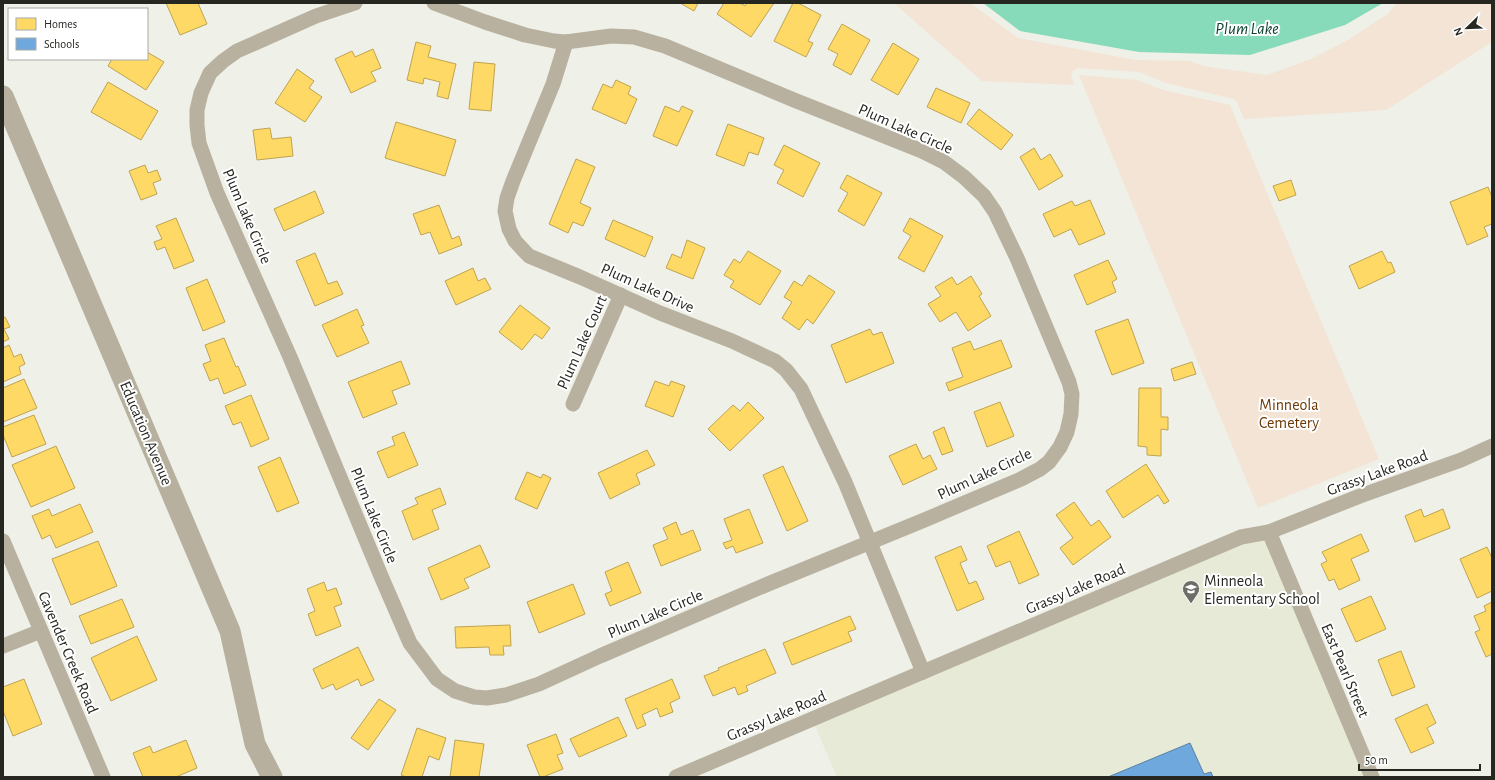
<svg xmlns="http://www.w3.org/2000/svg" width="1495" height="780" font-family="'Alegreya Sans',sans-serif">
  <rect width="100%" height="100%" fill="#eff0e7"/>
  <!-- built -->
  <path fill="#e8ead8" d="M1269,532L1371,777H837L812,719Z"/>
  <!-- green -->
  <g fill="#f3e4d5">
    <path d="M894,3H970L1018,38L1136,60L1190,61L1203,66L1267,75L1311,59L1346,41L1388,14L1394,6L1400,3H1492V42L1386,110L1244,119L1237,102L1234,99L1166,83L1139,72L1078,68L1073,71L1071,74L1074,85L982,81Z"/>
    <path d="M1079,75L1137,80L1163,90L1230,105L1379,459L1258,508Z"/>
  </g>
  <!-- water -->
  <path fill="#88dbba" d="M983,3H1383L1345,25L1250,55L1139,52L1020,31Z"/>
  <!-- homes -->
  <g fill="#ffd966" stroke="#bea451">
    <path d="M166,3H198L207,24L180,35Z"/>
    <path d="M680,3H698L694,11Z"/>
    <path d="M724,3H740L745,6L747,3H774L751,37L717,14Z"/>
    <path d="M793,3H798L821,15L808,41L813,43L806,57L774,41Z"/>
    <path d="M842,24L870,40L851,75L833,65L838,54L828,49Z"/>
    <path d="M416,42L431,46L428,57L456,64L448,99L437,96L440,82L424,78L423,84L407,80Z"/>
    <path d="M893,43L919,59L898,95L871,80Z"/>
    <path d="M373,49L381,68L371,72L376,81L351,93L335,59L352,51L355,57Z"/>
    <path d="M147,52L164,62L146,90L108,66L112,59H147Z"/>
    <path d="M474,62L495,64L491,111L469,109Z"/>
    <path d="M297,69L314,81L309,88L322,97L305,122L275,103Z"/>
    <path d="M616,80L631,87L628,94L637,99L626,124L592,109L603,84L612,88Z"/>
    <path d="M108,82L158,111L141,140L91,112Z"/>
    <path d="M936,88L970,103L961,123L927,107Z"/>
    <path d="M665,106L679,112L682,106L693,111L677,146L653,136Z"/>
    <path d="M979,109L1013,135L1001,150L967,124Z"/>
    <path d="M396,122L456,140L445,176L385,158Z"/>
    <path d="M728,124L764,138L758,155L749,152L744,166L716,155Z"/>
    <path d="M270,128L272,139L291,137L293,156L257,160L253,130Z"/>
    <path d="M784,145L820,163L803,197L777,183L784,170L774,165Z"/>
    <path d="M1034,148L1041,160L1050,154L1063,176L1039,190L1020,157Z"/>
    <path d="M576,159L595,167L580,203L591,208L583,226L573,222L568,233L549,224Z"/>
    <path d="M145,165L148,173L157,170L161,180L153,183L157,194L141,200L129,171Z"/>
    <path d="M847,175L882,193L864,226L838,211L848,193L840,188Z"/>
    <path d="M1291,180L1296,195L1279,201L1273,186Z"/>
    <path d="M1488,187L1492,197V224L1484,227L1488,236L1467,245L1450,202Z"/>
    <path d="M315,191L324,213L284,231L274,209Z"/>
    <path d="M1090,200L1105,234L1079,245L1071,229L1054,237L1043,214L1072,201L1075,206Z"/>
    <path d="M439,205L452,239L459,236L462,245L439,254L430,232L421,235L413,214Z"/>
    <path d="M176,218L194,261L174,269L165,247L157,250L154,242L162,239L156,226Z"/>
    <path d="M910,218L943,236L924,272L898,258L911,236L903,231Z"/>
    <path d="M613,220L653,237L645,257L605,239Z"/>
    <path d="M687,240L705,248L693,279L666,268L672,254L681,258Z"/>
    <path d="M748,251L781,271L760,305L730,287L734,281L724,275L734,259L740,263Z"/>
    <path d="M1382,251L1388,263L1391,262L1395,272L1359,289L1349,266Z"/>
    <path d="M315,253L328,284L337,281L343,294L315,306L296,261Z"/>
    <path d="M1108,260L1117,279L1112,282L1116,292L1087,305L1074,275Z"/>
    <path d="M473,268L478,281L485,278L491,289L456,305L445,281Z"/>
    <path d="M809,275L835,292L813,324L807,319L799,330L782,318L792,302L784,297L794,281L802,286Z"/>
    <path d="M971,276L982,294L979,296L991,316L968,331L956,312L940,322L928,304L941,296L935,287L952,277L957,285Z"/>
    <path d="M207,279L225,322L203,331L186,288Z"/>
    <path d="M520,305L550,328L542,339L535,334L522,350L499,332Z"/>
    <path d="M357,309L364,325L361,326L369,343L337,357L322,325Z"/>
    <path d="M5,317L10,327L4,329L9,339L3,342V318Z"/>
    <path d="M1128,319L1144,363L1112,375L1095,331Z"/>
    <path d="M870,329L873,335L882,332L894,363L846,383L831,345Z"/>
    <path d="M224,338L236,367L238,366L246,385L224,394L218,378L210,381L203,364L211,361L205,345Z"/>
    <path d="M1001,340L1012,367L949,391L946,383L963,377L952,348L970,341L974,350Z"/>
    <path d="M9,345L14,357L21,354L25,364L19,367L21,374L3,382V348Z"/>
    <path d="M401,361L410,384L392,391L397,404L363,418L348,382Z"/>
    <path d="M1192,362L1196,374L1174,381L1171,369Z"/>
    <path d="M24,379L37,408L3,422V388Z"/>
    <path d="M655,381L669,386L671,381L685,386L673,417L645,406Z"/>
    <path d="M1139,388H1161V417H1168V430L1161,429V456L1147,455V447L1138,446Z"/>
    <path d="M251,395L269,439L251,447L241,422L233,425L225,406Z"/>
    <path d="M748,402L764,418L730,451L708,429L733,405L740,411Z"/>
    <path d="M1000,402L1014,436L987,447L974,412Z"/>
    <path d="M34,415L46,444L12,457L3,435V427Z"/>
    <path d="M944,427L953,451L942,455L933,432Z"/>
    <path d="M404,432L418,465L388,478L377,452L395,445L392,437Z"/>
    <path d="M916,444L923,459L930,455L937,469L903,485L889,456Z"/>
    <path d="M56,446L75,488L31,507L12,465Z"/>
    <path d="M647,450L655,465L636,474L640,484L610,499L598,473Z"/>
    <path d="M280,457L299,503L277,512L258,467Z"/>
    <path d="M1146,464L1169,501L1164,504L1158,495L1123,518L1106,491Z"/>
    <path d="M783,466L808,521L787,531L763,475Z"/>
    <path d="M527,472L541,478L543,474L551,478L537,509L515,499Z"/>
    <path d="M440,488L446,504L432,510L439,529L413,540L402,511L418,504L415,498Z"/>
    <path d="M1074,502L1091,526L1099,520L1111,537L1073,565L1060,548L1073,538L1056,515Z"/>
    <path d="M80,504L93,532L56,548L50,535L42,539L32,516L49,509L52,516Z"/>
    <path d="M749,509L763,543L736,553L733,546L726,549L723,543L732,540L724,519Z"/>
    <path d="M1421,509L1424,517L1443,509L1450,528L1415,542L1405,516Z"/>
    <path d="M676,522L681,535L693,530L701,550L661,566L653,545L668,539L663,528Z"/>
    <path d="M1019,531L1039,575L1019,584L1010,561L996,567L987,546Z"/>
    <path d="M1361,534L1369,551L1351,559L1360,580L1339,590L1334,579L1329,581L1321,564L1327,561L1322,552Z"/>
    <path d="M98,541L117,586L71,605L52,559Z"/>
    <path d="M480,545L490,567L464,579L469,588L441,600L428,568Z"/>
    <path d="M961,546L967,560L960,563L969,584L976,581L984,599L957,611L935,557Z"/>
    <path d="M1487,547L1492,558V591L1477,598L1460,559Z"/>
    <path d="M628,562L641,593L610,606L605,594L612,591L605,572Z"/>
    <path d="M324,582L327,591L336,588L342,604L334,607L341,626L316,636L308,614L315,611L307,589Z"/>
    <path d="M573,584L585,614L539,633L527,602Z"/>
    <path d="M1371,596L1386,629L1356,642L1341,609Z"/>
    <path d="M122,599L134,627L91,644L79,616Z"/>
    <path d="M1492,602V654L1486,657L1475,632L1480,630L1474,616L1486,611L1484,606Z"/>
    <path d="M850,616L856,629L848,632L852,641L792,665L783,643Z"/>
    <path d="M510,625L511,646H503L504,655H490L489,647L456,648L455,627Z"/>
    <path d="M137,636L157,680L111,701L91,658Z"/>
    <path d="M358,647L374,680L361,686L358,679L336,690L333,684L322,689L313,669Z"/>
    <path d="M765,649L776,673L746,686L748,691L738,695L735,687L713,696L704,676L719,670L718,668Z"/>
    <path d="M1401,651L1415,687L1392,696L1378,660Z"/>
    <path d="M24,679L42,724L13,736L3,711V687Z"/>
    <path d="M672,679L680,698L670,703L673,712L660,717L657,708L642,715L646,725L637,729L625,699Z"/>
    <path d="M379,699L396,710L368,750L351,738Z"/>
    <path d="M1427,704L1436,723L1427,728L1434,743L1411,753L1395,719Z"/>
    <path d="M618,717L627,736L579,757L570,739Z"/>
    <path d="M417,728L446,738L439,760L429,756L422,777H406L401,775Z"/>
    <path d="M556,734L563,753L557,755L563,769L543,777H540L527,745Z"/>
    <path d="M186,740L197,768L176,777H143L133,753L150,746L153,753Z"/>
    <path d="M455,740L484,744L479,777H450Z"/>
  </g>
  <!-- schools -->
  <path fill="#6fa8dc" stroke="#5981a4" d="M1190,743L1204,774L1211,772L1213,777H1108Z"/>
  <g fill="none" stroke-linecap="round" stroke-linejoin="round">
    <!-- street -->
    <g stroke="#b8b1a0" stroke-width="15">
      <path d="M355,3L316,16L237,51L223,61L210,73L201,93L197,110V125L199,143L217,193L290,357L381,576L410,643L437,679L455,691L474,697L487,698L506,695L539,684L600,656L768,584L922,521L1021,479L1040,469L1049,462L1060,447L1067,432L1071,414L1072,394L1069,382L1017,258L995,212L984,196L964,177L944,162L922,151L794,100L665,46L634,37L611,36L566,42L554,41L525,35L485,22L434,3"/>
      <path d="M566,42L553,84L513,181L507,198L505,211L509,229L515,241L529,256L580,277L660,313L732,341L775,361L786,370L801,389L845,482L923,672"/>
      <path d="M573,404L621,295"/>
      <path d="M1269,532L1372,777"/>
      <path d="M3,541L103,777"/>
      <path d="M3,646L41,631"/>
      <path d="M676,777L1241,537L1269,532L1360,496L1461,460L1492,446"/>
    </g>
    <!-- secondary -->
    <path stroke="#b7b09f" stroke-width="21" d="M3,96L230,631L255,744L272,777"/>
  </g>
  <!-- icons -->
  <defs>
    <symbol id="school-pin" viewBox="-11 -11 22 30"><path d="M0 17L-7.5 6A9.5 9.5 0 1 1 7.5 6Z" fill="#6c6d66" stroke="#fff"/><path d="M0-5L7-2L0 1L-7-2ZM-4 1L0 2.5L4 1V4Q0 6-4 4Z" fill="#fff"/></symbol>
  </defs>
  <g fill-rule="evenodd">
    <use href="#school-pin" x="1181" y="579" width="20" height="27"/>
  </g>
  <g text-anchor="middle" stroke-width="4" stroke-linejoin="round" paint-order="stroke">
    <!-- street labels -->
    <g font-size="16" fill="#262721" stroke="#fff">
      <text transform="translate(906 128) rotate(24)" y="6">Plum Lake Circle</text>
      <text transform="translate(248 216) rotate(67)" y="6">Plum Lake Circle</text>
      <text transform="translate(648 287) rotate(24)" y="6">Plum Lake Drive</text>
      <text transform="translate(581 342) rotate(-66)" y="6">Plum Lake Court</text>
      <text transform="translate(147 433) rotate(67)" y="6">Education Avenue</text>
      <text transform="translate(1377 472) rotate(-20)" y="6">Grassy Lake Road</text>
      <text transform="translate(984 473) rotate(-25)" y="6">Plum Lake Circle</text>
      <text transform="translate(375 515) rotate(68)" y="6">Plum Lake Circle</text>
      <text transform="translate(1075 588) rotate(-23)" y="6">Grassy Lake Road</text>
      <text transform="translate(655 613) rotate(-23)" y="6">Plum Lake Circle</text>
      <text transform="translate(69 652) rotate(67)" y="6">Cavender Creek Road</text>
      <text transform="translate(1346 670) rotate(67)" y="6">East Pearl Street</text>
      <text transform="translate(776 715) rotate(-23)" y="6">Grassy Lake Road</text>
    </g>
    <!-- park labels -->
    <g font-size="16" fill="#6c3904" stroke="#fff">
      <text x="1289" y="410">Minneola<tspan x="1289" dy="18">Cemetery</tspan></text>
    </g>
    <!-- poi labels -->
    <g font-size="16" fill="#262721" stroke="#fff" text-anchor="start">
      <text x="1204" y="586">Minneola<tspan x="1204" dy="18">Elementary School</tspan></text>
    </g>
    <!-- water labels -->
    <g font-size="17" font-style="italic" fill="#0f4231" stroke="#fff">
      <text x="1247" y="34">Plum Lake</text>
    </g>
  </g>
  <!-- border -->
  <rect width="1495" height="780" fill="none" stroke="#262721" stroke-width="8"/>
  <!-- legend -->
  <rect x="8" y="8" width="140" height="52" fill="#ffffff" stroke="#a8a9a6"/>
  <rect x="16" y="18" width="20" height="12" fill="#ffd966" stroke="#a8a9a6"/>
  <text x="44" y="28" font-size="12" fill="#262721">Homes</text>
  <rect x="16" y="38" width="20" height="12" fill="#6fa8dc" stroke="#a8a9a6"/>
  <text x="44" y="48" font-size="12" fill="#262721">Schools</text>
  <!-- north arrow -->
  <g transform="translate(1467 28) rotate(247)" stroke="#ffffff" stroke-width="3" paint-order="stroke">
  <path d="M0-3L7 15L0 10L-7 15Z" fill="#262721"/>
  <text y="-6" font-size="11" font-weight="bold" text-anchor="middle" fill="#262721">N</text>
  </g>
  <!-- scale -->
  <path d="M1359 764v6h121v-6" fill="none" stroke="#262721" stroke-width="2"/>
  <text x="1365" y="764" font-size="12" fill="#262721" stroke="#ffffff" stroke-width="3" paint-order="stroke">50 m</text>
</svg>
